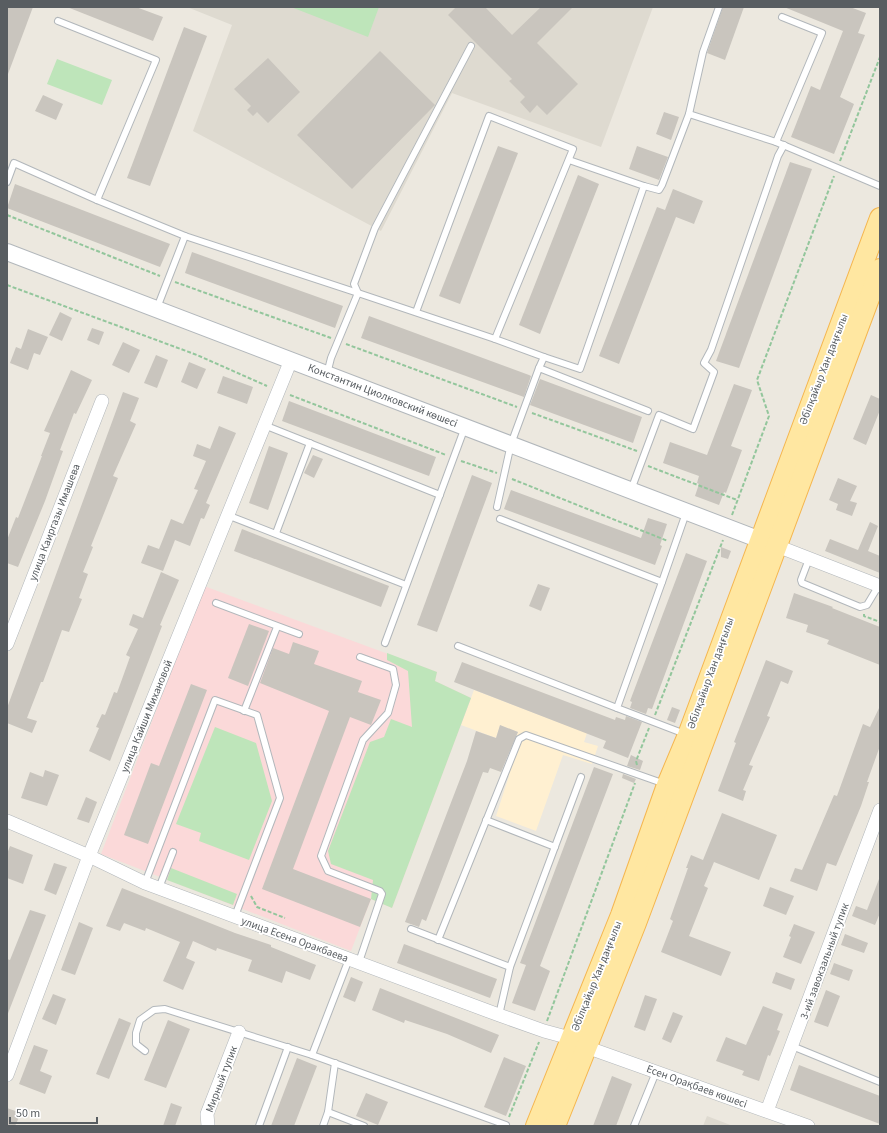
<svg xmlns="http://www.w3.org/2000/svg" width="887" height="1133" font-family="'Source Sans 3',sans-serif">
  <rect width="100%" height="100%" fill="#ece8df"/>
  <!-- commercial -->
  <path fill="#fff0d1" d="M474,690L587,733L584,742L598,746L592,764L563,755L536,831L496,816L509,776L503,773L518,732L500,726L496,738L461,725Z"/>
  <!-- education -->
  <g fill="#dedad0">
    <path d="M187,7H653L601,147L452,93L381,231L193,131L232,25Z"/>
    <path d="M707,1116L733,1126H703Z"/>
  </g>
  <!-- medical -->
  <path fill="#fbd9d9" d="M204,586L437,672L435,681L471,698L392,908L371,899L351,951L101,854Z"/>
  <!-- green -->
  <g fill="#bee5ba">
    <path d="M291,7H379L368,37Z"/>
    <path d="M57,59L112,80L102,105L47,84Z"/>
    <path d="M387,653L437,672L435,681L471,698L392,908L371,899L373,880L331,864L328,851L370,742L384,737L391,719L412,727L408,671L387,660Z"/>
    <path d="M215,727L256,743L272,801L249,860L199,841L201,833L176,824Z"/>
    <path d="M171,868L237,894L233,905L167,880Z"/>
  </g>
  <!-- building -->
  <g fill="#c9c5be">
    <path d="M7,7H33L8,74L7,73Z"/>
    <path d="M67,7H136L163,17L153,41Z"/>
    <path d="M456,7H485L512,35L541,7H573L537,43L578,84L547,115L537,105L530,113L520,102L525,97L509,81L512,79L448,15Z"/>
    <path d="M723,7H744L725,60L707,53Z"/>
    <path d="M784,7H850L866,13L858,33L865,35L840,97L854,104L834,154L791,137L811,86L820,90L843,31Z"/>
    <path d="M184,27L207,36L150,186L127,178Z"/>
    <path d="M380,51L435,105L352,189L297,135Z"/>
    <path d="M268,58L300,92L268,123L257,112L253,116L247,110L251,106L234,89Z"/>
    <path d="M43,95L63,104L56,120L35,111Z"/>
    <path d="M664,112L679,117L671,140L656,134Z"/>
    <path d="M498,146L518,153L460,304L439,296Z"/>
    <path d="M637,146L668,157L659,180L629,169Z"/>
    <path d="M790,162L812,169L739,368L716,361Z"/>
    <path d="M578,175L599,184L540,334L519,325Z"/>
    <path d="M15,184L170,244L160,267L7,208Z"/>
    <path d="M673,189L703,201L694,224L676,217L619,364L599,356L657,207L665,210Z"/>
    <path d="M192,252L343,306L335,328L185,273Z"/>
    <path d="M60,312L72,318L62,341L49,335Z"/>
    <path d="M369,316L529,375L531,376L524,397L361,338Z"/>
    <path d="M92,328L104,332L99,345L87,340Z"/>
    <path d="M28,329L48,337L40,355L34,353L28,370L10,363L16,347L21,349Z"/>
    <path d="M123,342L140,350L129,373L112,365Z"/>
    <path d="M156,355L168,360L157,388L144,383Z"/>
    <path d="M189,362L206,369L197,389L181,382Z"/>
    <path d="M71,370L92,380L76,414L74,413L60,450L63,451L45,501L18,567L7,563V540L16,517L18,518L42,456H41L50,433L44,431Z"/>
    <path d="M223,376L253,387L247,404L217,393Z"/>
    <path d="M540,379L642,417L633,443L530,405Z"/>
    <path d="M734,384L752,390L731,446L742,450L726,493L724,492L719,505L695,496L699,484L697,483L699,476L663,463L670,442L707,455Z"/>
    <path d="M123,392L139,398L130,421L136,424L113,476L118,478L91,546L93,547L83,572L88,574L79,598L82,599L69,632L62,630L43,682H41L27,718L37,721L32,733L7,723V708Z"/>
    <path d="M871,395L880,399V410L866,445L853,439Z"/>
    <path d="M289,401L436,457L429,476L282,421Z"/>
    <path d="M219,426L236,433L206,503L210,505L204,519L201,518L190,546L175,540L163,571L141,563L148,545L159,549L171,519L183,524L198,490L194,489L206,461L193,456L197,444L210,449Z"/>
    <path d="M269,446L288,453L268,510L249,503Z"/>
    <path d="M313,455L323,459L314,478L304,473Z"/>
    <path d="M472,475L492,483L437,632L417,625Z"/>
    <path d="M838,478L857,486L850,501L857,503L852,516L836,510L838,504L829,500Z"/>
    <path d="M511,490L641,538L648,518L667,524L660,545L662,546L655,565L504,509Z"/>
    <path d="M870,522L878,526L868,551L880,556V573L825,551L830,539L858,550Z"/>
    <path d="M242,529L389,586L381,607L234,551Z"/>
    <path d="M721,547L731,551L728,559L721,557Z"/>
    <path d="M686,553L707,561L652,709L648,708L646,714L630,708L632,702L630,701Z"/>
    <path d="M161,572L179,580L160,625L162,626L110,761L89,751L99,728L96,727L102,714L105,715L114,692L117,693L130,657L126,655L138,629L129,625L133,614L143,618Z"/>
    <path d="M538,584L550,588L541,611L529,606Z"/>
    <path d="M794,593L833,607L832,608L880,627V665L827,644L829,640L806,632L808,625L786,618Z"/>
    <path d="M249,624L269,631L248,686L228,678Z"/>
    <path d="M293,642L319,651L314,664L362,681L358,692L381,700L371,725L350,717L293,869L371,899L360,927L262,889L329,711L260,683L273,648L289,654Z"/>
    <path d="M766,660L793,671L788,684L781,681L767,716L770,717L749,765L753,766L743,790L746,791L743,801L718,791L736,743L734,742Z"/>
    <path d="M462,662L615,720L616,717L625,720L626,716L642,722L628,758L603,748L606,741L454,682Z"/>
    <path d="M191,684L207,690L148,844L124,835L151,763L159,766Z"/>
    <path d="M880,706V746L867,782H869L861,806L836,866L827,863L817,891L790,881L795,868L802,870L834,795L837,796L863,724L870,727Z"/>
    <path d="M672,707L680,710L675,723L667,720Z"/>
    <path d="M500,725L518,732L501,772L490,768L488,773L483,772L426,921L422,919L419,927L405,922L467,761L476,731L496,738Z"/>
    <path d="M631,755L643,761L640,770L627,766Z"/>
    <path d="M594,767L613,774L540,966L550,971L535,1011L512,1003L526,965L520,963Z"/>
    <path d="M45,770L59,775L47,806L21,798L30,772L43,777Z"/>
    <path d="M623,774L636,779L634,783L622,778Z"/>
    <path d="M86,797L97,802L89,823L77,819Z"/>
    <path d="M722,813L777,835L759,880L714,862L704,886L708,888L689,936L731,952L721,976L661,952L673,921L670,919L688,868H686L691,855L703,860Z"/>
    <path d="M10,846L33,855L23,884L7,878V854Z"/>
    <path d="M54,863L67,867L56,895L44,890Z"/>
    <path d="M879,879L880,913L875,925L852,916L856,906L867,910Z"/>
    <path d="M770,887L794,896L786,915L763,906Z"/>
    <path d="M122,888L235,933L271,945V947L316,965L310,980L286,971L282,983L248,971L252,960L217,948L216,951L193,941L186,958L195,962L183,990L163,981L180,942L146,928L145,931L124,923L120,931L106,926Z"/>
    <path d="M30,910L46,915L7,1016V959L10,960Z"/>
    <path d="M79,922L93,928L75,975L61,970Z"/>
    <path d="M794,924L815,932L801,964L783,957L791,937L789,936Z"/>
    <path d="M845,934L868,943L864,953L841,945Z"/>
    <path d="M404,944L497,979L490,998L397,963Z"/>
    <path d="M834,963L853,970L849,981L830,974Z"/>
    <path d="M776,972L795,979L791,990L772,983Z"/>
    <path d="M351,977L363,982L355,1002L343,997Z"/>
    <path d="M380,988L499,1035L491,1053L447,1034L405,1020L404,1023L372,1010Z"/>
    <path d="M826,990L840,996L828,1027L814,1022Z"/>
    <path d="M53,994L66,999L56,1025L42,1019Z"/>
    <path d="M645,995L657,999L645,1031L634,1027Z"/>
    <path d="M763,1006L783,1014L777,1030L780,1031L770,1056L768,1055L759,1081L742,1075L744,1071L716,1061L726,1037L746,1045Z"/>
    <path d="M673,1012L683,1016L671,1043L662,1039Z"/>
    <path d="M119,1018L131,1023L109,1079L96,1074Z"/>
    <path d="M168,1020L190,1029L166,1088L144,1080Z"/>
    <path d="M34,1045L48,1050L40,1071L52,1076L45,1094L19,1084Z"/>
    <path d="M504,1057L526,1066L506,1116L484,1107Z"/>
    <path d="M297,1058L317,1066L294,1126H271Z"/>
    <path d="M799,1065L880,1096V1124L790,1090Z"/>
    <path d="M612,1076L632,1084L616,1126H593Z"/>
    <path d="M366,1093L388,1102L378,1125L356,1116Z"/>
    <path d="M171,1103L182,1107L175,1126H163Z"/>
    <path d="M7,1108L21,1113L15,1126H7Z"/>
  </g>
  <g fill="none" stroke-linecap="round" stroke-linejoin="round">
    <defs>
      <g id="service">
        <path d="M782,17L822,33L776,142L880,186"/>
        <path d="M58,21L156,60L97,200L185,236"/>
        <path d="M689,114L703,52L719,7"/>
        <path d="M7,182L14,163L97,200"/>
        <path d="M644,186L659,190L662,185L689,114L776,142"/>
        <path d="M358,293L354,284L375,228L471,46"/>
        <path d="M157,308L185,236L358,293"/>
        <path d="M416,312L489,116L573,149L495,339L544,357L539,368"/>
        <path d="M544,357L580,369L644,186L569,160"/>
        <path d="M327,374L331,358L358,293L495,339"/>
        <path d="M264,425L440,495"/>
        <path d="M631,490L659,415L693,429L714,372L704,363L711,350L778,156L784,145"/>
        <path d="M497,507L511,444L539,368L648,411"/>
        <path d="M227,515L406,585"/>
        <path d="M500,519L662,582L617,708L685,734"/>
        <path d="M276,533L310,443"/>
        <path d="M809,559L801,580L802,583L860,607L867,605L879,585"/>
        <path d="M662,582L686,513"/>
        <path d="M216,603L299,634"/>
        <path d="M385,643L465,427"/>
        <path d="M458,646L617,708"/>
        <path d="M244,711L277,627"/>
        <path d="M486,820L555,847"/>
        <path d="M145,883L215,700L257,715L280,798L235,916"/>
        <path d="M159,888L173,852"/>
        <path d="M411,929L510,967"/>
        <path d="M438,940L519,739L526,735L665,784"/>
        <path d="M359,962L382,894L380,891L328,871L321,856L363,740L388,713L396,685L393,669L360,657"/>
        <path d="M499,1015L510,967L581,777"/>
        <path d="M792,1046L880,1082"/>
        <path d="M145,1051L136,1044V1033L140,1020L154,1010L165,1009L312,1055L506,1125"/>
        <path d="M312,1055L349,959"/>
        <path d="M328,1112L364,1126"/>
        <path d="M259,1126L288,1047"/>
        <path d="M323,1126L328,1112L335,1063"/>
        <path d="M634,1126L656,1072"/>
      </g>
      <g id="minor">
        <path d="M777,546L880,586"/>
        <path d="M7,644L102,401"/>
        <path d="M7,821L89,856L145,883L499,1015L544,1031L570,1038L586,1047L808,1126"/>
        <path d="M7,1075L89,856L291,360"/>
        <path d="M767,1111L880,810"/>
        <path d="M208,1126L207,1114L239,1032"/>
      </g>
      <path id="tertiary" d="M7,252L771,544"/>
      <g id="primary">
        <path d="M536,1126L621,915L667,785L688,735L880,218"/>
        <path d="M555,1126L636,923L880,269"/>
      </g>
    </defs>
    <!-- service casing -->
    <use href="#service" stroke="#b2b7bb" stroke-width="8"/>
    <!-- minor casing -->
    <use href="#minor" stroke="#b2b7bb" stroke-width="14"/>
    <!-- tertiary casing -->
    <use href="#tertiary" stroke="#b2b7bb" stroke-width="18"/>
    <!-- primary casing -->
    <use href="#primary" stroke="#f5b64f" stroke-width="22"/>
    <!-- path -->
    <g stroke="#93c69c" stroke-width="2" stroke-dasharray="4 2" stroke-linecap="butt">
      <path d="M840,161L880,57"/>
      <path d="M7,215L160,276"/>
      <path d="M175,282L331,338"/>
      <path d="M7,285L197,355L267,386"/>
      <path d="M346,344L517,407"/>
      <path d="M290,395L446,455"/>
      <path d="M532,413L637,451"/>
      <path d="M461,461L497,473"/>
      <path d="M648,466L737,500"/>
      <path d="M512,479L668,541"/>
      <path d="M732,515L769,416L757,380L834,176"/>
      <path d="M864,614V616L880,622"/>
      <path d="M655,715L723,540"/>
      <path d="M637,765L636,761L649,728"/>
      <path d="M251,896L257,907L285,918"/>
      <path d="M547,1021L635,783"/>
      <path d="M509,1117L539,1042"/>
    </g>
    <!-- service -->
    <use href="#service" stroke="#fff" stroke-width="6"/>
    <!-- minor -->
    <use href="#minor" stroke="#fff" stroke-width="13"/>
    <!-- tertiary -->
    <use href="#tertiary" stroke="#fff" stroke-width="16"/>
    <!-- primary -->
    <use href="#primary" stroke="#ffe7a1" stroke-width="20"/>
  </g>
  <g text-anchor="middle" stroke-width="3.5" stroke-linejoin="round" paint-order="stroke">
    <!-- street labels -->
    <g font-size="11" fill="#585d61" stroke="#fff">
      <text transform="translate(823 369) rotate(-69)" y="4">Әбілқайыр Хан даңғылы</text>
      <text transform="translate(383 395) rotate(21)" y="4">Константин Циолковский көшесі</text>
      <text transform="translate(54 522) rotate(-69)" y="4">улица Каиргазы Имашева</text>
      <text transform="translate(710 673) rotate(-70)" y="4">Әбілқайыр Хан даңғылы</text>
      <text transform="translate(146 716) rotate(-68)" y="4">улица Кайши Михановой</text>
      <text transform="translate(295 939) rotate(20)" y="4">улица Есена Оракбаева</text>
      <text transform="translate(824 961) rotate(-70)" y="4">3-ий завокзальный тупик</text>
      <text transform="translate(596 976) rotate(-68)" y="4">Әбілқайыр Хан даңғылы</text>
      <text transform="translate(221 1079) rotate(-69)" y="4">Мирный тупик</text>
      <text transform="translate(697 1086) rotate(20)" y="4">Есен Орақбаев көшесі</text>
    </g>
  </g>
  <!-- border -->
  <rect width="887" height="1133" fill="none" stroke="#585d61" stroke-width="16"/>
  <!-- scale -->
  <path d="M10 1117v6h87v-6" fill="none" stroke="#585d61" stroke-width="2"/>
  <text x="16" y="1117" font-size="12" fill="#585d61" stroke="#ffffff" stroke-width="3" paint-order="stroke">50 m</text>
</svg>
